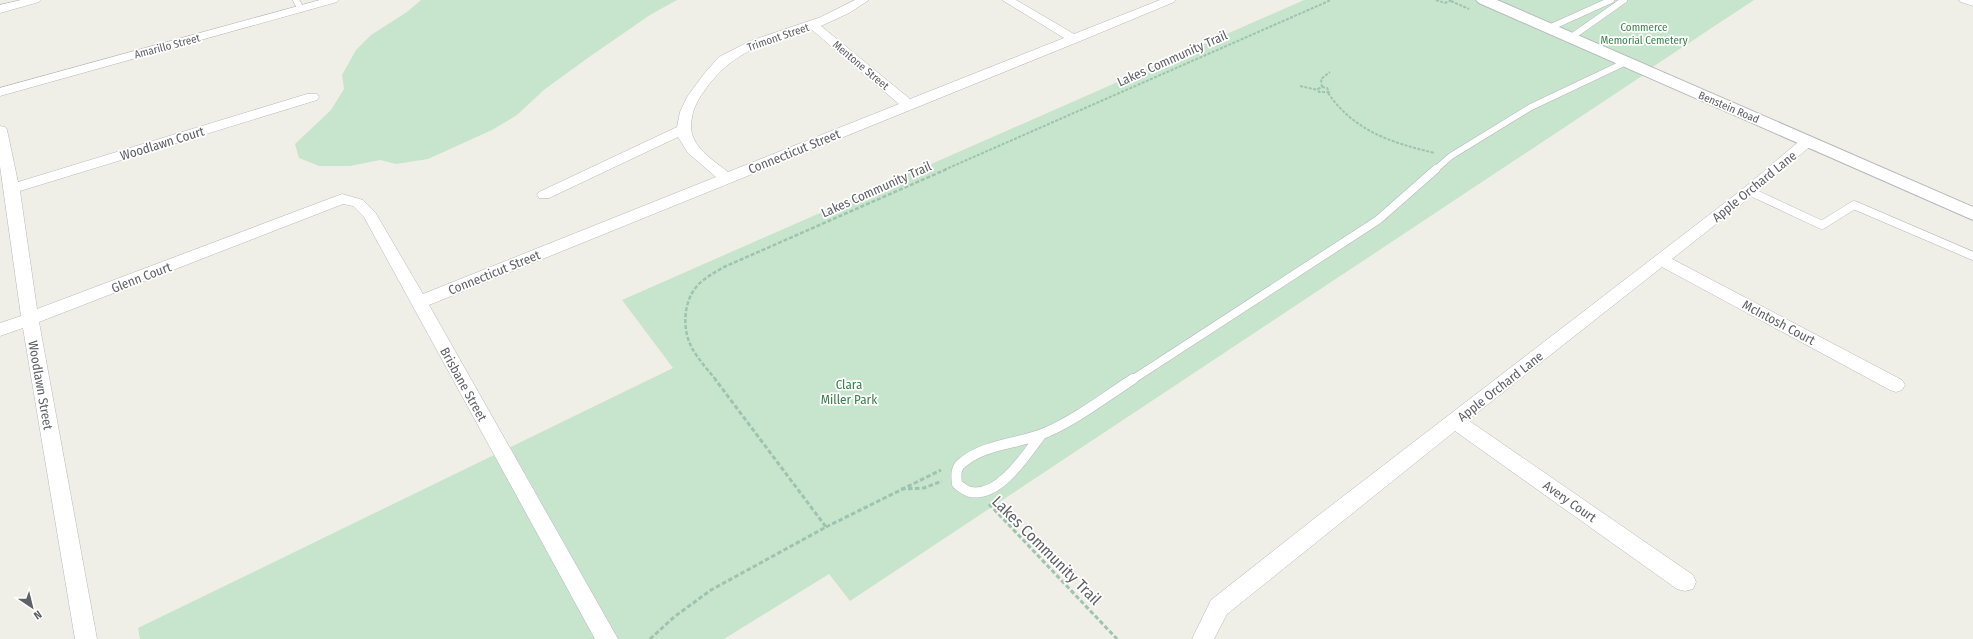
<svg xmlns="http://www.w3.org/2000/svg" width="1973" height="639" font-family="'Fira Sans Condensed',sans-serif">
  <rect width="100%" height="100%" fill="#f0efe7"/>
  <!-- green -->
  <g fill="#c6e5cc">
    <path d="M421,0H677L650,15L592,55L545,89L517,115L492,130L428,159L396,164L380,160L350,166H319L299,158L295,144L331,110L344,89L342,75L356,50L371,35L407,12Z"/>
    <path d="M1304,0H1480L1648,72L850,601L829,574L724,639H140L138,628L673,368L622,300Z"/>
    <path d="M1487,0H1754L1648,70Z"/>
  </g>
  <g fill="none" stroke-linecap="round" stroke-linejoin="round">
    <defs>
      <g id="lane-far2">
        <path d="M296,0L301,9"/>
        <path d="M1549,28L1611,0"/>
        <path d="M1570,38L1624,0"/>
        <path d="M1435,170L1451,156L1531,107L1626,62"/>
      </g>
      <g id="lane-far1">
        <path d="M1749,191L1822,225L1854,205L1973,256"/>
        <path d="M1132,380L1378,220L1436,169"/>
      </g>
      <path id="lane" d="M1041,435C1026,455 999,498 970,492C966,491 961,487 957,484C956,475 955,468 963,462C987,443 1020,444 1047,432C1077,419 1105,397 1133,379"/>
      <g id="street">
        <path d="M21,0H41L39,2L0,13V5Z"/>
        <path d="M320,0H339L337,2L0,96V88Z"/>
        <path d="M855,0H869L849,13L821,26L910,99L1064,38L1002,0H1016L1074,34L1160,0H1176L1174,2L1078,42L429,305L618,639H595L364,217L353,206L343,204L39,322L97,639H75L23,328L0,336V323L21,316L0,166V126L5,127L7,130L18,182L307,94H317L319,97L317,100L20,191L37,309L342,194L363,200L375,212L423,294L716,177L688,153L678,137L549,198H539L537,195L539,192L677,127L680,112L687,97L704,74L719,57L750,41L821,17ZM811,29L899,104L728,172C717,163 702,154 695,141C689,131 691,119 694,109C698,99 704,91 710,83C738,48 771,42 811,29Z"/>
        <path d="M1959,0H1973V6L1961,2Z"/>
        <path d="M1808,137L1813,138L1815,141L1813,144L1754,194L1672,259L1902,380L1905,385L1902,390L1896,392L1890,390L1662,267L1468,420L1693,575L1696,582L1693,589L1685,591L1677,589L1455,431L1227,614L1214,639H1192L1211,600L1315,518L1744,188L1803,138Z"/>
      </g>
      <path id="secondary" d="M1476,0H1497L1973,207V220L1479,3Z"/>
    </defs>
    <!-- lane-far2 casing -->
    <use href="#lane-far2" stroke="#b7b8bd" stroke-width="7"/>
    <!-- lane-far1 casing -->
    <use href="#lane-far1" stroke="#b7b8bd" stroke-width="9"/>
    <!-- lane casing -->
    <use href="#lane" stroke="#b7b8bd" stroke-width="11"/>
    <!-- street casing -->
    <use href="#street" stroke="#b7b8bd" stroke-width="1"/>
    <!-- secondary casing -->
    <use href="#secondary" stroke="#b6b8bd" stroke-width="2"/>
    <!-- path-far2 -->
    <g stroke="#9ec3af" stroke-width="2" stroke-dasharray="3 1.5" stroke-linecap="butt">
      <path d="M1436,0L1445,3L1452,0"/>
      <path d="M1451,1L1469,9"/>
      <path d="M1300,86L1318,90"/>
      <path d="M1322,87L1327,88L1329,92H1319L1318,89Z"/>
      <path d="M1322,87L1321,79L1330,72"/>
      <path d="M1328,93C1354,131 1392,143 1435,153"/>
      <path d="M944,170L1331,0"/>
    </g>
    <!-- path-far1 -->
    <path stroke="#9ec3af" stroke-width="2.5" stroke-dasharray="4 2" stroke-linecap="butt" d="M716,380C708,370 698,359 692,348C682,330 683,302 697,286C704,278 714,273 724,267L947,169"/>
    <!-- path -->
    <g stroke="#9ec3af" stroke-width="3" stroke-dasharray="4.5 2.5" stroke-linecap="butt">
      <path d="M901,489L924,488L942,481"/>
      <path d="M989,504L1117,639"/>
      <path d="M826,527L941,470"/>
      <path d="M650,639L674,617L711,590L826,527L715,379"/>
    </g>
    <!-- lane-far2 -->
    <use href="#lane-far2" stroke="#fff" stroke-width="6"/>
    <!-- lane-far1 -->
    <use href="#lane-far1" stroke="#fff" stroke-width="8"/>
    <!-- lane -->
    <use href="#lane" stroke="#fff" stroke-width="10"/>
    <!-- street -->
    <use href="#street" fill="#fff" fill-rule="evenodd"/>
    <!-- secondary -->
    <use href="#secondary" fill="#fff" fill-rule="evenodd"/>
  </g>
  <g text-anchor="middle" stroke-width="3.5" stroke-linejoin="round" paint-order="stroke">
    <!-- far-park labels -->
    <g font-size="11" fill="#3c804b" stroke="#fff">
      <text x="1644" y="31">Commerce<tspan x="1644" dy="13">Memorial Cemetery</tspan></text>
    </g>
    <!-- far-street labels -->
    <g font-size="11" fill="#5f6166" stroke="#fff">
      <text transform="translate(778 37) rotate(-19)" y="4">Trimont Street</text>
      <text transform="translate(167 46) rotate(-15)" y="4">Amarillo Street</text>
      <text transform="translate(861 65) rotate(40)" y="4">Mentone Street</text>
      <text transform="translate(1729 107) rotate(23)" y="4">Benstein Road</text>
    </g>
    <!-- street labels -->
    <g font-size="13" fill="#5f6166" stroke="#fff">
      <text transform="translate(1172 58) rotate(-24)" y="5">Lakes Community Trail</text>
      <text transform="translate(162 143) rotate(-17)" y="5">Woodlawn Court</text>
      <text transform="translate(794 151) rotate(-22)" y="5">Connecticut Street</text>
      <text transform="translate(1754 186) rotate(-39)" y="5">Apple Orchard Lane</text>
      <text transform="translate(876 189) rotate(-24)" y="5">Lakes Community Trail</text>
      <text transform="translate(494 272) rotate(-22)" y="5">Connecticut Street</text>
      <text transform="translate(141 277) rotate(-21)" y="5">Glenn Court</text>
      <text transform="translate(1779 322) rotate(28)" y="5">McIntosh Court</text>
      <text transform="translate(464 384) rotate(61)" y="5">Brisbane Street</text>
      <text transform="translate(41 385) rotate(80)" y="5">Woodlawn Street</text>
      <text transform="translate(1500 386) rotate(-38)" y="5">Apple Orchard Lane</text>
      <text transform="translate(1570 501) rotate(35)" y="5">Avery Court</text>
    </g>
    <!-- park labels -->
    <g font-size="13" fill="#3c804b" stroke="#fff">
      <text x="849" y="389">Clara<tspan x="849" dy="15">Miller Park</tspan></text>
    </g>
    <!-- near-street labels -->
    <g font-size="16" fill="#5f6166" stroke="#fff">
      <text transform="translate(1047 550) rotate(45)" y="6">Lakes Community Trail</text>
    </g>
  </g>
  <!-- north arrow -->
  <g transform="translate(32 607) rotate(145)" stroke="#ffffff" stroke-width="3" paint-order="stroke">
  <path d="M0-3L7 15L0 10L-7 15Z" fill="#5f6166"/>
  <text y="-6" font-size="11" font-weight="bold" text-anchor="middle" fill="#5f6166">N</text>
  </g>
</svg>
